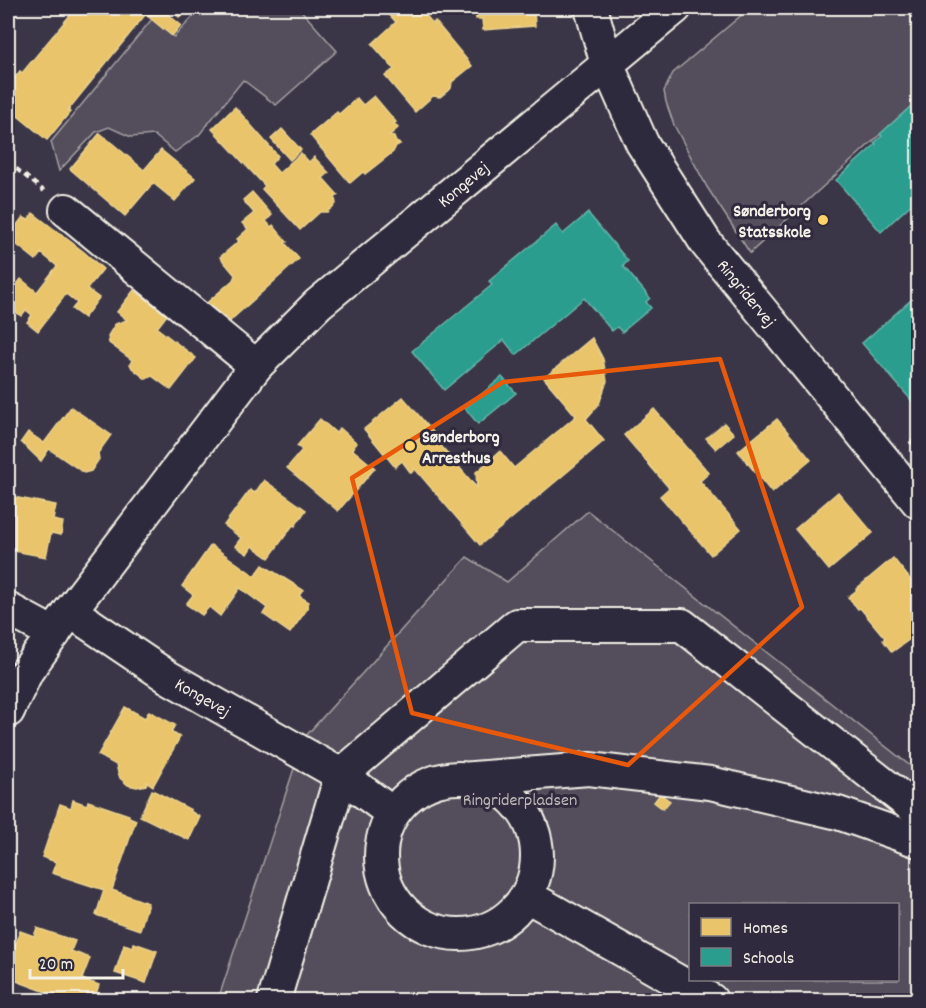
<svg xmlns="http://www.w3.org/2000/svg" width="926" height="1008" font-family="Dekko,sans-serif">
  <rect width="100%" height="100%" fill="#3b3647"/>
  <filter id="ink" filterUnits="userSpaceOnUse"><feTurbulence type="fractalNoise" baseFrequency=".0167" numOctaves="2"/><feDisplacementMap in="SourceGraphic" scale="12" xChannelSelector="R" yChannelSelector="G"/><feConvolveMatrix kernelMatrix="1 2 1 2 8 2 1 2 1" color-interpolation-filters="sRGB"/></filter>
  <g filter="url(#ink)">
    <!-- green -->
    <g fill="#534e5c" stroke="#a4a0a2" stroke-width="1.5" fill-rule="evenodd">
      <path d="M201,8H299L337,51L276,105L243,80L199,135L175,152L154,135L131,137L109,127L96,132L59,171L51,142L152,19L174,37Z"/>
      <path d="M750,8H918V100L750,253L707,187L674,125L666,102L664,91L673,73Z"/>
      <path d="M588,511L918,772V1000H218L304,738L467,557L507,582ZM690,904H898V980H690Z"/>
    </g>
    <!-- homes -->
    <g fill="#e9c46a" stroke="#ecd290" stroke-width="1.5">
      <path d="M76,8H136L145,15L68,110L70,112L47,140L8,108V87L20,71L22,73Z"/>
      <path d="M150,8H160L181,25L172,36L145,14Z"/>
      <path d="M170,8H189L179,17Z"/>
      <path d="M383,8H420L433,24L435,21L472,66L452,82L451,88L440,97L433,96L415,112L385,76L394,69L372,44L396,22Z"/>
      <path d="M475,8H534L535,26L483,30L482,19H476Z"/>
      <path d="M374,96L396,122L394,123L398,128L390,135L394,137L396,142L400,144L396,146L393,152L365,174L363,172L350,183L310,135L337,112L339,114L357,98L363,105Z"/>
      <path d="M235,107L278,156L271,164L279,173L301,153L309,162L314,157L329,173L323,178L338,195L335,198L336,204L327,212H320L300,230L262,189L265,186L212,129Z"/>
      <path d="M282,129L301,150L290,160L271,139Z"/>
      <path d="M100,133L144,170L161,150L195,178L175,201L153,183L125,216L70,169Z"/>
      <path d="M252,192L272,215L266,221L271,227L273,225L287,242L285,243L299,259L232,319L225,328L201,308L233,280L235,275L220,257L239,241L237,239L248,229L242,223L254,213L243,200Z"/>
      <path d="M33,213L84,252L103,269L87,289L99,298L84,318L72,309L77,303L66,294L38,331L27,322L32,315L26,310L21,316L8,306V296L21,279L37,292L57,266L41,253L36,260L12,241L18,234L13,230L23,217L28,220Z"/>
      <path d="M134,290L167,315L157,328L196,358L171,390L152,376L146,379L132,368L130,364L132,360L109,343L108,336L115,324L127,320L117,312Z"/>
      <path d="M592,338L603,359L607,381L599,404L586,419L604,441L480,545L415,469L411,473L402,461L395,467L364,429L403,397L433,432L431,434L477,488L476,472L500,451L514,468L576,416L544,378Z"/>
      <path d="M71,407L111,435L98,453L99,459L91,471L84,473L49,449L41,461L21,442L28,432L44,443Z"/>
      <path d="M654,409L709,473L700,481L741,529L711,555L660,496L669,488L624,435Z"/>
      <path d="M320,419L336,433L340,428L357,443L352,449L375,468L338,511L287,468L302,450L297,446Z"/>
      <path d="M777,419L811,460L772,493L738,451Z"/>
      <path d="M724,423L734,434L716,449L706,438Z"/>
      <path d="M264,480L306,510L295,526L293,525L269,558L252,546L247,554L235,546L241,538L224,525L250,490L255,493Z"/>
      <path d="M838,492L873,533L829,570L795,529Z"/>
      <path d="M8,496L56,505L53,520L63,522L61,535L51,533L46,557L8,550Z"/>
      <path d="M211,545L255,576L263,565L303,590L299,596L309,602L307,606L308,608L290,633L263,614L267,608L240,588L220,616L209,607L202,615L186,604L193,595L182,586Z"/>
      <path d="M893,558L918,589V639L916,641L913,637L892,652L883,640L885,638L860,608L858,609L848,597L857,590L856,589Z"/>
      <path d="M918,657V671L912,663Z"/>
      <path d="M125,707L145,718L149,711L175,725L171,732L180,737L153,786L147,782L146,785L137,787L128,785L120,778L117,769L118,766L98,755Z"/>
      <path d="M152,790L191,810L190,811L200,817L189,840L140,816Z"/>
      <path d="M660,794L670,801L663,809L654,802Z"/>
      <path d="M73,800L87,805L88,801L129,815V817L136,820L112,890L148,903L140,930L96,915L104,890L52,873L56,862L42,857L60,804L71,808Z"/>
      <path d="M37,928L75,941L71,951L90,958L82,979L99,985L94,1000H68L8,978V966L20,931L34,936Z"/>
      <path d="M134,943L157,951L146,983L115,973L124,945L133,948Z"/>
    </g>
    <!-- schools -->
    <g fill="#2a9d8f" stroke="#67b6aa" stroke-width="1.5">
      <path d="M918,100V198L881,232L836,180L876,144L874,143L882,136L880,134Z"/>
      <path d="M588,213L628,261L623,266L650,298L646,302L651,308L622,332L617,327L612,331L584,298L516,355L504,340L444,390L412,351L492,285L489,281L556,225L563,234Z"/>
      <path d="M918,294V408L862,343Z"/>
      <path d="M502,377L516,393L478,424L465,408Z"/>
    </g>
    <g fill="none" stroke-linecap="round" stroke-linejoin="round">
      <defs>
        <g id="minor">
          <path d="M591,8L607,64L642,143L706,243L918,502"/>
          <path d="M66,210L256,366"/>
          <path d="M8,609L54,634"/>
          <path d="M70,611L168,677L341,775L392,813"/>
          <path d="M8,711L27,671L70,611L256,366L318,304L675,8"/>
          <path d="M473,778L589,769L710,783L838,813L918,841"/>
          <circle cx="459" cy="856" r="78"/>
          <path d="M527,896L711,1000"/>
          <path d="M274,1000L341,775L517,625H682L918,811"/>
        </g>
      </defs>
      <!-- minor casing -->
      <use href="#minor" stroke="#f4f1e8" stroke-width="36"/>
      <!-- path -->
      <g stroke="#f4f1e8" stroke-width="4" stroke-dasharray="6 4.5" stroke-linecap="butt">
        <path d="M8,162L44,191"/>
        <path d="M910,444L918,436"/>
      </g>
      <!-- minor -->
      <use href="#minor" stroke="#2f2a3d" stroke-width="32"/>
    </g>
  </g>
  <!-- marked area -->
  <path fill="none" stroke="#e8590c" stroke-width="4.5" stroke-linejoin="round" d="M720,359L802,607L628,765L412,713L352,478L503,382Z"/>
  <!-- markers -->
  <g fill="#ffd166" stroke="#2f2a3d" stroke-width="2">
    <circle cx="823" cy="220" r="6"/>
    <circle cx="410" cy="446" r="6"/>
  </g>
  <g text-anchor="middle" stroke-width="6" stroke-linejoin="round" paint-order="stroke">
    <!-- street labels -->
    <g font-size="18" fill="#f4f1e8" stroke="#2f2a3d">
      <text transform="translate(463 184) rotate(-40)" y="6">Kongevej</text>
      <text transform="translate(747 293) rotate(51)" y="6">Ringridervej</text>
      <text transform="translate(203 697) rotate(30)" y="6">Kongevej</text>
    </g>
    <!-- poi labels -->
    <g font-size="18" font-weight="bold" fill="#f4f1e8" stroke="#2f2a3d" text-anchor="end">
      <text x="811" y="216">Sønderborg<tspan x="811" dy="21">Statsskole</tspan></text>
      <text x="422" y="442" text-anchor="start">Sønderborg<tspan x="422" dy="21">Arresthus</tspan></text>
    </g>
    <!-- park labels -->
    <g font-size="18" fill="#bcb8b7" stroke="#2f2a3d">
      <text x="520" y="805">Ringriderpladsen</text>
    </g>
  </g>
  <!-- margin -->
  <rect width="926" height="1008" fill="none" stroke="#2f2a3d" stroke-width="30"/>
  <rect x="15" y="15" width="896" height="978" fill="none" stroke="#f4f1e8" stroke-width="2" filter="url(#ink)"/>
  <!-- legend -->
  <rect x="689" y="903" width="210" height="78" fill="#2f2a3d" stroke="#7e7a81" stroke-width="1.5"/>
  <rect x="701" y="918" width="30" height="18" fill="#e9c46a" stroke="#7e7a81" stroke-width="1.5"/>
  <text x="743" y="933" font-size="18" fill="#f4f1e8">Homes</text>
  <rect x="701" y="948" width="30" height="18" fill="#2a9d8f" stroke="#7e7a81" stroke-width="1.5"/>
  <text x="743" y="963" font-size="18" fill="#f4f1e8">Schools</text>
  <!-- scale -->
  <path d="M30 969v9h93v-9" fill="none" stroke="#f4f1e8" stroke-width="3"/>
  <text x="39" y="969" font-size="18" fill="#f4f1e8" stroke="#2f2a3d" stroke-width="4.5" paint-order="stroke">20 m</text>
</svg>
